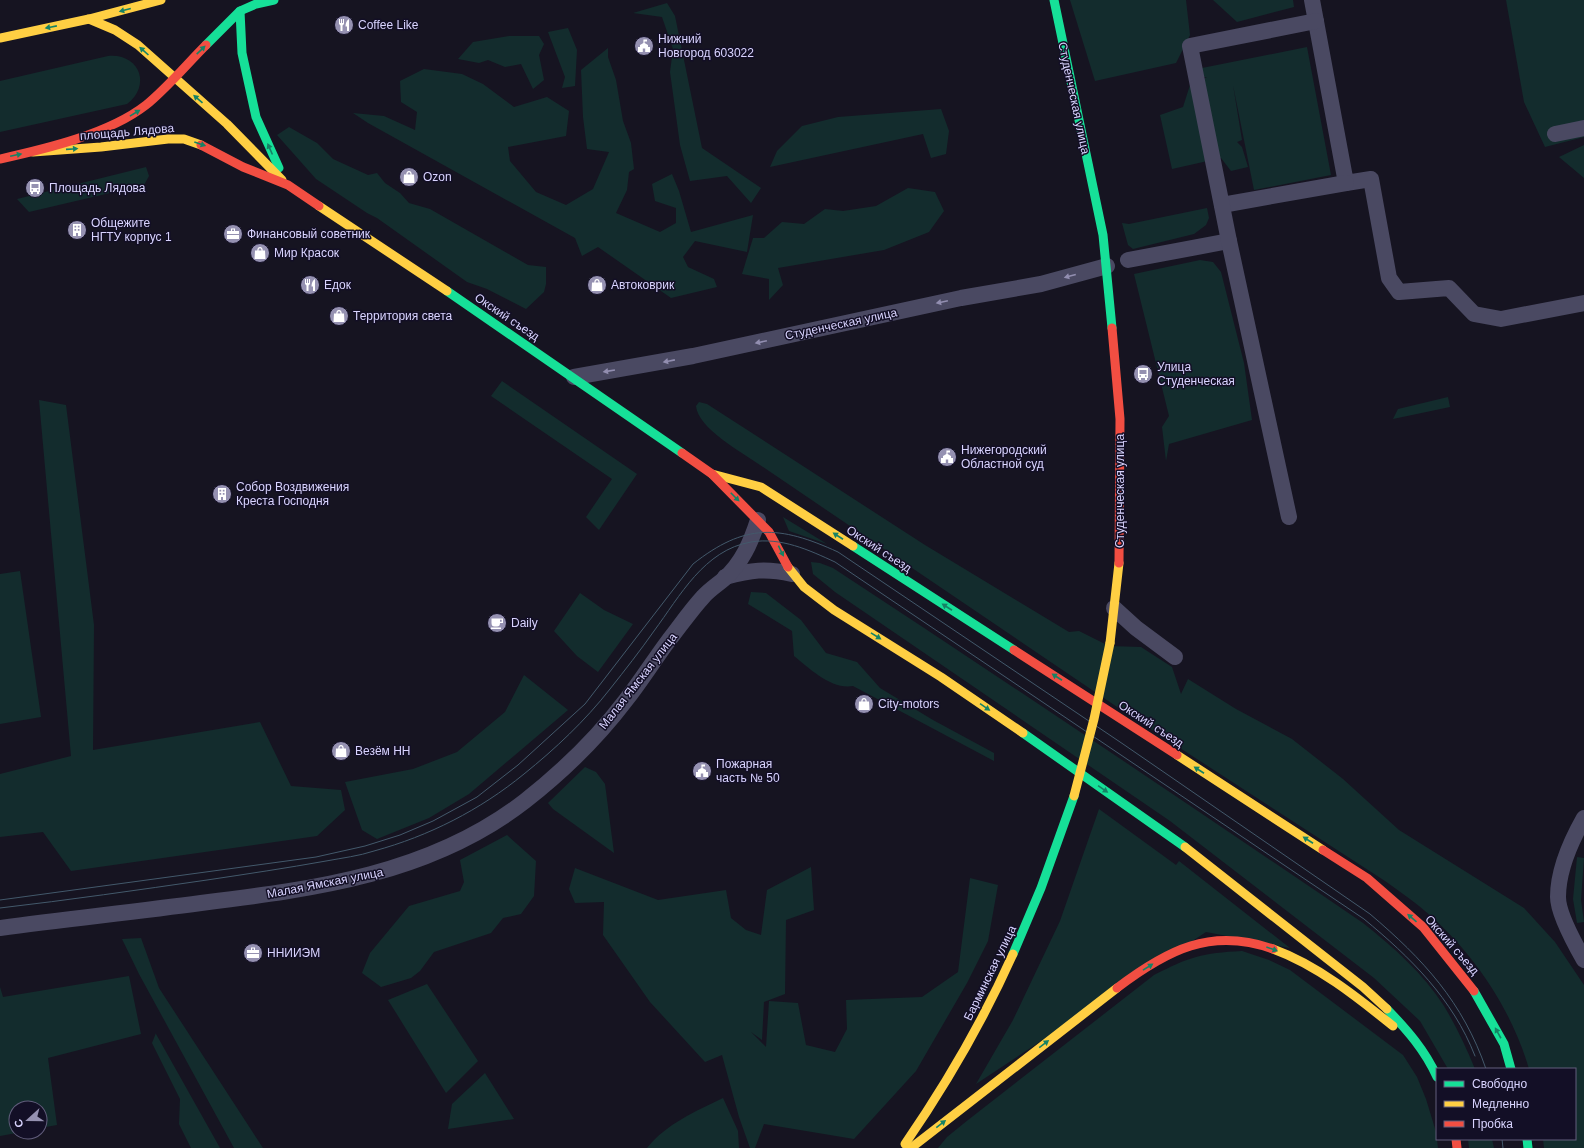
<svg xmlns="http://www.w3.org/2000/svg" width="1584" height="1148" font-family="Arial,sans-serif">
  <rect width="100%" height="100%" fill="#161421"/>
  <!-- green -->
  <g fill="#132c2d">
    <path d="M1070,0H1186L1190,35L1176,63L1095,81Z"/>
    <path d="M1213,0H1293L1294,7L1237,22Z"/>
    <path d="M1506,0H1584V137L1545,147L1524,102Z"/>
    <path d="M667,3L675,16L702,148L761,188L751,203L727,176L690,181L680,145L670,72L673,49L662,17L633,13Z"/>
    <path d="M568,28L577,50L575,86L562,88L565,77L548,32Z"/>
    <path d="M509,36H539L544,44L539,55L544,80L533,89L521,64L505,67L488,60L479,63L458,59L473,42Z"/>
    <path d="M1307,47L1331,175L1254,190L1233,85L1242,140L1237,142L1242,147L1248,167L1231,171L1221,158L1172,169L1160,115L1183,107L1190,85L1207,77H1199L1197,69Z"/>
    <path d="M608,48V57L616,80L623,121L631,143L634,169L629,172L627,190L616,213L660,232L676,223V208L655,201L652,184L672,174L679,191L691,232L753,215L747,252L695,241L683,257L688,267L714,279L717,287L671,298L598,247L582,256L575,238L368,123L353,113L384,116L415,130L417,112L401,102L400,81L424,69L462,74L483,84L514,107L547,97L569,111L566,136L508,147L510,161L536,192L566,205L593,189L609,152L587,149L583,117L581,70Z"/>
    <path d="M108,56C139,53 152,85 127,104L0,132V81Z"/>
    <path d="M941,109L949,131L946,154L931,158L923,134L770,167L777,151L802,126L838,117Z"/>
    <path d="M289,127L317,143L333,159L368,175L377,173L385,183L400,193L409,203L430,209L528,265L546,267V284L544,292L526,309L487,289L467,282L377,218L367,213L316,179L277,135Z"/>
    <path d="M1584,145V178L1559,157Z"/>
    <path d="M146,167L149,176L144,185L29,212L17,199Z"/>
    <path d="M908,188L935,192L944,211L929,232L884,250L778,268L783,285L769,300V279L742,274L753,238H764L782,222L804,224L825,209L843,211L876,206Z"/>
    <path d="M1207,208L1209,218L1206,225L1194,234L1133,249L1128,245L1122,223L1129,224Z"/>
    <path d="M1200,260L1213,262L1221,272L1244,363L1252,420L1169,444L1166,461L1162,427L1169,416L1134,274Z"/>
    <path d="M502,381L637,474L599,530L586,517L612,479L491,396Z"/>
    <path d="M1448,397L1450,407L1393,419L1398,409Z"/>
    <path d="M39,400L66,405L94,625L93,750L260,722L291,786L341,790L345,810L317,836L71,871L43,832L0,837V774L71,756Z"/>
    <path d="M699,402L707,404L925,545L1069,632L1079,631L1109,646L1141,647L1172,667L1181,694L1188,679L1236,709L1292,739L1343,779L1399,830L1524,908L1555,942L1584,985V1148H1544L1543,1139H1575V1069H1529C1511,1007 1470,947 1419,906C1408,897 1396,889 1385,881L1126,713L760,465C742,452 698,429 696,406Z"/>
    <path d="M783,517L827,544L789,531Z"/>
    <path d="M811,562L820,563L833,568C1011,685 1187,803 1363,923C1393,947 1423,973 1444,1006C1456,1026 1466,1047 1475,1069H1448L1420,1021L1374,978L1170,821L835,592L813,574Z"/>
    <path d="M20,571L41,717L0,724V574Z"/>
    <path d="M751,592L766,593L801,620L826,653L857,662L880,688L933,720L994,753V761L853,686C832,690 810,669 794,656L792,631L748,604Z"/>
    <path d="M580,593L604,610L633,624L598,672L577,656L554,631Z"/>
    <path d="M524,675L568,710L469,794L429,818L377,839L362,830L345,782L413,769L457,752L505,712Z"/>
    <path d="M585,767L596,772L605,784L614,853L553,809L548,803Z"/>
    <path d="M1099,809L1176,865L1179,861L1290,948L1206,932L976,1084L1013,1020L1060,921Z"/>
    <path d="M507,835L536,861L534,896L521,914L503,918L491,933L434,952L420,971L411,978L381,987L362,973L370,953L409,906L460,891L464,882L460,860Z"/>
    <path d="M1577,857L1584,858L1581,900L1584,922L1577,923L1573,899Z"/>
    <path d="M811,867L814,910L786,920L785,994L764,1002L762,1040L751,1032L766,1047L769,1001L798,1003L806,1045L835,1052L847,1029L846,1000L922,997L958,972L970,878L998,885L988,941L967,983L916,1071L854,1139L764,1124L755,1148H750L739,1117L722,1055L705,1062L650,1002L603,935L604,902L575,903L569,889L575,868L658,900L726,890L731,918L746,930L761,935L767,890Z"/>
    <path d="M141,938L159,988L263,1148H234L139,974L122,939Z"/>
    <path d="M1242,951L1269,960L1290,970L1403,1055L1417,1077L1426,1099L1436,1132L1438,1148H938L947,1137L968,1120L1154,975C1189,957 1202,953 1242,951Z"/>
    <path d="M129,976L141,1034L48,1058L57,1125L40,1128V1108H16V1132H22L0,1136V987L3,997Z"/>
    <path d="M427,984L478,1061L446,1093L388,1000Z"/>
    <path d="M156,1033V1034L220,1148H191L179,1124L180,1099L152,1043Z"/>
    <path d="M485,1073L514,1119L448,1129L452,1104Z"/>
    <path d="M723,1098L738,1131L739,1148H647C666,1124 696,1111 723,1098Z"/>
    <path d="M1468,1139H1492L1494,1148H1469Z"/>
  </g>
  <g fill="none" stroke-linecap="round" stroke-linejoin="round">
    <!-- street -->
    <g stroke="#4a4962" stroke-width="16">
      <path d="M1312,0L1346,183L1371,179L1389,278L1399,292L1449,288L1474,314L1501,319L1584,303"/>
      <path d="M1555,134L1584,128"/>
      <path d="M1222,205L1346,183"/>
      <path d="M1128,260L1229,241"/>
      <path d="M574,377L693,356L961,298L1041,284L1107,266"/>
      <path d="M1289,517L1229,241L1190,46L1316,21"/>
      <path d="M725,577C751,570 766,568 792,574"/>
      <path d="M1114,608L1136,628L1175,657"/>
      <path d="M1584,818C1571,841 1558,869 1558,897C1558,913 1576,946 1584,960"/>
      <path d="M0,928C67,919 134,912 201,903C315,889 431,874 525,801C562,772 598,737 626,700C641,681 654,660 669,640C680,626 691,610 703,597C709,590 717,585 724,579C742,563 751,542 758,520"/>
    </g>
    <!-- fast -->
    <g stroke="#16e098" stroke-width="9">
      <path d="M1054,0L1103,235L1112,328"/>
      <path d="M240,11L242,53L256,117L279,168"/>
      <path d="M206,45L240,11L256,4L274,0"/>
      <path d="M447,291L682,453"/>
      <path d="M853,546L1014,650"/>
      <path d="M1023,733L1185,847"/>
      <path d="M1013,954L1041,888L1074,796"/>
      <path d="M1474,991L1504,1044L1511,1069"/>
      <path d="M1387,1009C1407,1030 1425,1050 1437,1077"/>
      <path d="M1527,1139L1528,1148"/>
    </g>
    <!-- slow -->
    <g stroke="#ffcf43" stroke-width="9">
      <path d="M89,19L115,30L138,45L227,124L282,180"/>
      <path d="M0,38L89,19L161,0"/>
      <path d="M33,152L101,147L168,139H184L201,145"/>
      <path d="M319,206L447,291"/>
      <path d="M712,474L761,487L853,546"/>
      <path d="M788,567L804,587L834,610L941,677L1023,733"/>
      <path d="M1110,643L1119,563"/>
      <path d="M1177,755L1323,850"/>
      <path d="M1185,847L1363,987L1387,1009"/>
      <path d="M1273,949C1317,965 1357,997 1393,1026"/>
      <path d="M905,1144C947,1083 983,1021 1013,954"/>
      <path d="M911,1148L1117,988"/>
    </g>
    <!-- jam -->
    <g stroke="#f24e42" stroke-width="9">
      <path d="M201,145L243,167L288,185L319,206"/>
      <path d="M0,159C45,149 109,134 146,105C166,89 187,64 206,45"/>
      <path d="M1112,328L1120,419L1119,563"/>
      <path d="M682,453L712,474L769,532L788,567"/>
      <path d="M1014,650L1177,755"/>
      <path d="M1323,850L1367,878L1423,927L1474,991"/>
      <path d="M1117,988C1167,950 1211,927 1273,949"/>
      <path d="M1456,1139L1457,1148"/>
    </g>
    <!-- tram -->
    <g stroke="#43596b" stroke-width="1">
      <path d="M0,900L316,857L365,846L400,835L433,821L477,797L518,765L585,704L693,564C745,523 779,525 838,552L1123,744L1370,914C1423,959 1463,1002 1486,1069"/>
      <path d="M0,908C69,900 138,890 207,880C247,874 287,868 326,861C342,858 359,856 374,851C429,836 480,810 524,774C555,749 585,721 610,689C625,670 640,651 654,631C680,596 704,550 751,542C781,537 809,550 835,562L1364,919C1410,957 1453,999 1475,1056"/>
      <path d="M1502,1139L1503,1148"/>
    </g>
    <!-- slow-bridge -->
    <path stroke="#ffcf43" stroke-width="9" d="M1074,796L1094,719L1110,643"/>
  </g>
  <!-- one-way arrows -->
  <defs><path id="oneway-solid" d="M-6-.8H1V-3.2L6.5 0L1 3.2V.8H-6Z"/></defs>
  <g fill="#158265">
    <use href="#oneway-solid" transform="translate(125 10) rotate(165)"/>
    <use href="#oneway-solid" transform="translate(51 27) rotate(169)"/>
    <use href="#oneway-solid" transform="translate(201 50) rotate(-44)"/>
    <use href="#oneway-solid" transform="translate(144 51) rotate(-138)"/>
    <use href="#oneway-solid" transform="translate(198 99) rotate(-139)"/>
    <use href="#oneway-solid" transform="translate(135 113) rotate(-31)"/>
    <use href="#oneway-solid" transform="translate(200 144) rotate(19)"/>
    <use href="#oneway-solid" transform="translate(72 149) rotate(-4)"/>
    <use href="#oneway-solid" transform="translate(270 149) rotate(-114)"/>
    <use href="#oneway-solid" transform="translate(16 155) rotate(-12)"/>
    <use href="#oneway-solid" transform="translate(735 497) rotate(45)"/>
    <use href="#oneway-solid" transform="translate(838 536) rotate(-147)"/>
    <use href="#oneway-solid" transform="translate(781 551) rotate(64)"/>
    <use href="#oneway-solid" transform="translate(947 607) rotate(-147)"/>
    <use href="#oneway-solid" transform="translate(876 636) rotate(32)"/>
    <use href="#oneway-solid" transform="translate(1057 677) rotate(-147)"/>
    <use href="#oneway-solid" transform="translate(985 707) rotate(34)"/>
    <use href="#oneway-solid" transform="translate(1199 770) rotate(-147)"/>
    <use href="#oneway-solid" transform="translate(1103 789) rotate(35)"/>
    <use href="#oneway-solid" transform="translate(1308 840) rotate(-147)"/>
    <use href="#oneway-solid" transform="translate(1412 918) rotate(-139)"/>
    <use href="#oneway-solid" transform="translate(1272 949) rotate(20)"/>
    <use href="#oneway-solid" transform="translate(1148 967) rotate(-32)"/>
    <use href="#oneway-solid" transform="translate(1498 1033) rotate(-119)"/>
    <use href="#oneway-solid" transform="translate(1044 1044) rotate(-37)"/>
    <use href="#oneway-solid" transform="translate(941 1124) rotate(-38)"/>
  </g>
  <g fill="#928eb0">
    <use href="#oneway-solid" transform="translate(1070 276) rotate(165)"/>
    <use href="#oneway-solid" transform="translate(942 302) rotate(168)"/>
    <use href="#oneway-solid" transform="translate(761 342) rotate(168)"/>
    <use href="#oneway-solid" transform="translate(669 361) rotate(169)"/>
    <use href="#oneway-solid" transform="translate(609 371) rotate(171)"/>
  </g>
  <!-- icons -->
  <defs>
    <symbol id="restaurant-disc" viewBox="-11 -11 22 22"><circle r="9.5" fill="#9591b1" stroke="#130f26"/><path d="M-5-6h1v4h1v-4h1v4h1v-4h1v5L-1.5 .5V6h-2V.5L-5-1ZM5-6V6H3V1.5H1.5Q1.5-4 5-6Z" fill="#fff"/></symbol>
    <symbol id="civic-disc" viewBox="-11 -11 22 22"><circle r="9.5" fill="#9591b1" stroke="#130f26"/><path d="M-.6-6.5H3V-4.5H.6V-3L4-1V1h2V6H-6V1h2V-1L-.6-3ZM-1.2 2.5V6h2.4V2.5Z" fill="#fff"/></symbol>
    <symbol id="shop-disc" viewBox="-11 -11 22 22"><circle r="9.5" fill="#9591b1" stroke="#130f26"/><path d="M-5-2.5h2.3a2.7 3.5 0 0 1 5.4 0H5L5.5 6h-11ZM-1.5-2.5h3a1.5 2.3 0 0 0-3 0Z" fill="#fff"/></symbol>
    <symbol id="bus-disc" viewBox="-11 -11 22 22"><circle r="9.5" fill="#9591b1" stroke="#130f26"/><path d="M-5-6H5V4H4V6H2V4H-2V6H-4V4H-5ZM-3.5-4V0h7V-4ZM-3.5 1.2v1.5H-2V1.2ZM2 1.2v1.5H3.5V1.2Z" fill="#fff"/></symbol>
    <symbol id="building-disc" viewBox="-11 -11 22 22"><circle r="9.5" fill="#9591b1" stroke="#130f26"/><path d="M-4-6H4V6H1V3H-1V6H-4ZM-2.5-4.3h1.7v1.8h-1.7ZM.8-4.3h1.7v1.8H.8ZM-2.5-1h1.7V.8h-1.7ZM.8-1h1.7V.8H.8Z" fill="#fff"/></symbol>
    <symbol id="office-disc" viewBox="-11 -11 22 22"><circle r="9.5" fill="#9591b1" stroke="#130f26"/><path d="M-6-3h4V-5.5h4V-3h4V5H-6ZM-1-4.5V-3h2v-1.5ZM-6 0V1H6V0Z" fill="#fff"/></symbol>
    <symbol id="cafe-disc" viewBox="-11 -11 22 22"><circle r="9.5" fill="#9591b1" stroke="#130f26"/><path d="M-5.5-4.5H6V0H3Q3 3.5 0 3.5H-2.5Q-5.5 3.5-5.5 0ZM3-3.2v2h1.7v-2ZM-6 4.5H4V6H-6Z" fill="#fff"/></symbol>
  </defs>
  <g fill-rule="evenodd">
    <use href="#restaurant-disc" x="333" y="14" width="22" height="22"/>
    <use href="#civic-disc" x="633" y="35" width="22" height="22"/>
    <use href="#shop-disc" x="398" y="166" width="22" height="22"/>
    <use href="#bus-disc" x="24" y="177" width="22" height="22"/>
    <use href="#building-disc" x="66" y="219" width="22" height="22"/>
    <use href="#office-disc" x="222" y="223" width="22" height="22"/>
    <use href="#shop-disc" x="249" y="242" width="22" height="22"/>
    <use href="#restaurant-disc" x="299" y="274" width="22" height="22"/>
    <use href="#shop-disc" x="586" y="274" width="22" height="22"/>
    <use href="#shop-disc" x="328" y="305" width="22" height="22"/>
    <use href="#bus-disc" x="1132" y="363" width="22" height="22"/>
    <use href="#civic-disc" x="936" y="446" width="22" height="22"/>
    <use href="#building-disc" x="211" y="483" width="22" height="22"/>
    <use href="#cafe-disc" x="486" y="612" width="22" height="22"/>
    <use href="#shop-disc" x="853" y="693" width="22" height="22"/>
    <use href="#shop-disc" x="330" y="740" width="22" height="22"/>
    <use href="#civic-disc" x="691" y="760" width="22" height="22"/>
    <use href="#office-disc" x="242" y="942" width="22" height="22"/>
  </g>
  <g text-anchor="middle" stroke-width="3" stroke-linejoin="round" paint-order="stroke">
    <!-- poi labels -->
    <g font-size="12" fill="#d9d4ff" stroke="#130f26" text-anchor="start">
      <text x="358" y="29">Coffee Like</text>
      <text x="658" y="43">Нижний<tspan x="658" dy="14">Новгород 603022</tspan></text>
      <text x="423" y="181">Ozon</text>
      <text x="49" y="192">Площадь Лядова</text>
      <text x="91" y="227">Общежите<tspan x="91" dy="14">НГТУ корпус 1</tspan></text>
      <text x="247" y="238">Финансовый советник</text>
      <text x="274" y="257">Мир Красок</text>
      <text x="324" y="289">Едок</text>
      <text x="611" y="289">Автоковрик</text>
      <text x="353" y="320">Территория света</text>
      <text x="1157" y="371">Улица<tspan x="1157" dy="14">Студенческая</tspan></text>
      <text x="961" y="454">Нижегородский<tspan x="961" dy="14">Областной суд</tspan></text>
      <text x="236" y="491">Собор Воздвижения<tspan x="236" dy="14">Креста Господня</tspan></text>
      <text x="511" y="627">Daily</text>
      <text x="878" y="708">City-motors</text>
      <text x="355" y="755">Везём НН</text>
      <text x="716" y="768">Пожарная<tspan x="716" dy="14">часть № 50</tspan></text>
      <text x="267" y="957">ННИИЭМ</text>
    </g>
    <!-- street labels -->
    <g font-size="12" fill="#d9d4ff" stroke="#130f26">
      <text transform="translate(1074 98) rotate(78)" y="4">Студенческая улица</text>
      <text transform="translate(127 132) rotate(-5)" y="4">площадь Лядова</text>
      <text transform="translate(507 317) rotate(34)" y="4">Окский съезд</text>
      <text transform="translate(841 324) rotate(-12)" y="4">Студенческая улица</text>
      <text transform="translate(1120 491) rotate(-90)" y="4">Студенческая улица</text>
      <text transform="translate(879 549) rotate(33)" y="4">Окский съезд</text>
      <text transform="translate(638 681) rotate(-52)" y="4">Малая Ямская улица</text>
      <text transform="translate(1151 724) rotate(33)" y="4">Окский съезд</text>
      <text transform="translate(325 883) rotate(-11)" y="4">Малая Ямская улица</text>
      <text transform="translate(1452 945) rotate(49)" y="4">Окский съезд</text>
      <text transform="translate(990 973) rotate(-64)" y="4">Барминская улица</text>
    </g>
  </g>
  <!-- legend -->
  <rect x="1436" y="1068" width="140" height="72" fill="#130f26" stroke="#625e7d"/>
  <rect x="1444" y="1081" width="20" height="6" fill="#16e098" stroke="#625e7d"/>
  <text x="1472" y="1088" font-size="12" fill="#d9d4ff">Свободно</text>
  <rect x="1444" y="1101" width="20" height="6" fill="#ffcf43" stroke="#625e7d"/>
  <text x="1472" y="1108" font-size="12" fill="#d9d4ff">Медленно</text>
  <rect x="1444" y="1121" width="20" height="6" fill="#f24e42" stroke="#625e7d"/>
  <text x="1472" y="1128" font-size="12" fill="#d9d4ff">Пробка</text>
  <!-- north arrow -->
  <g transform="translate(28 1120) rotate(249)"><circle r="19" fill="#130f26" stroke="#625e7d"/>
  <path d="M0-3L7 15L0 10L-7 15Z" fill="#9591b1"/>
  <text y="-6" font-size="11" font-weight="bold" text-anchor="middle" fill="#d9d4ff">С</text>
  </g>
</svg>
